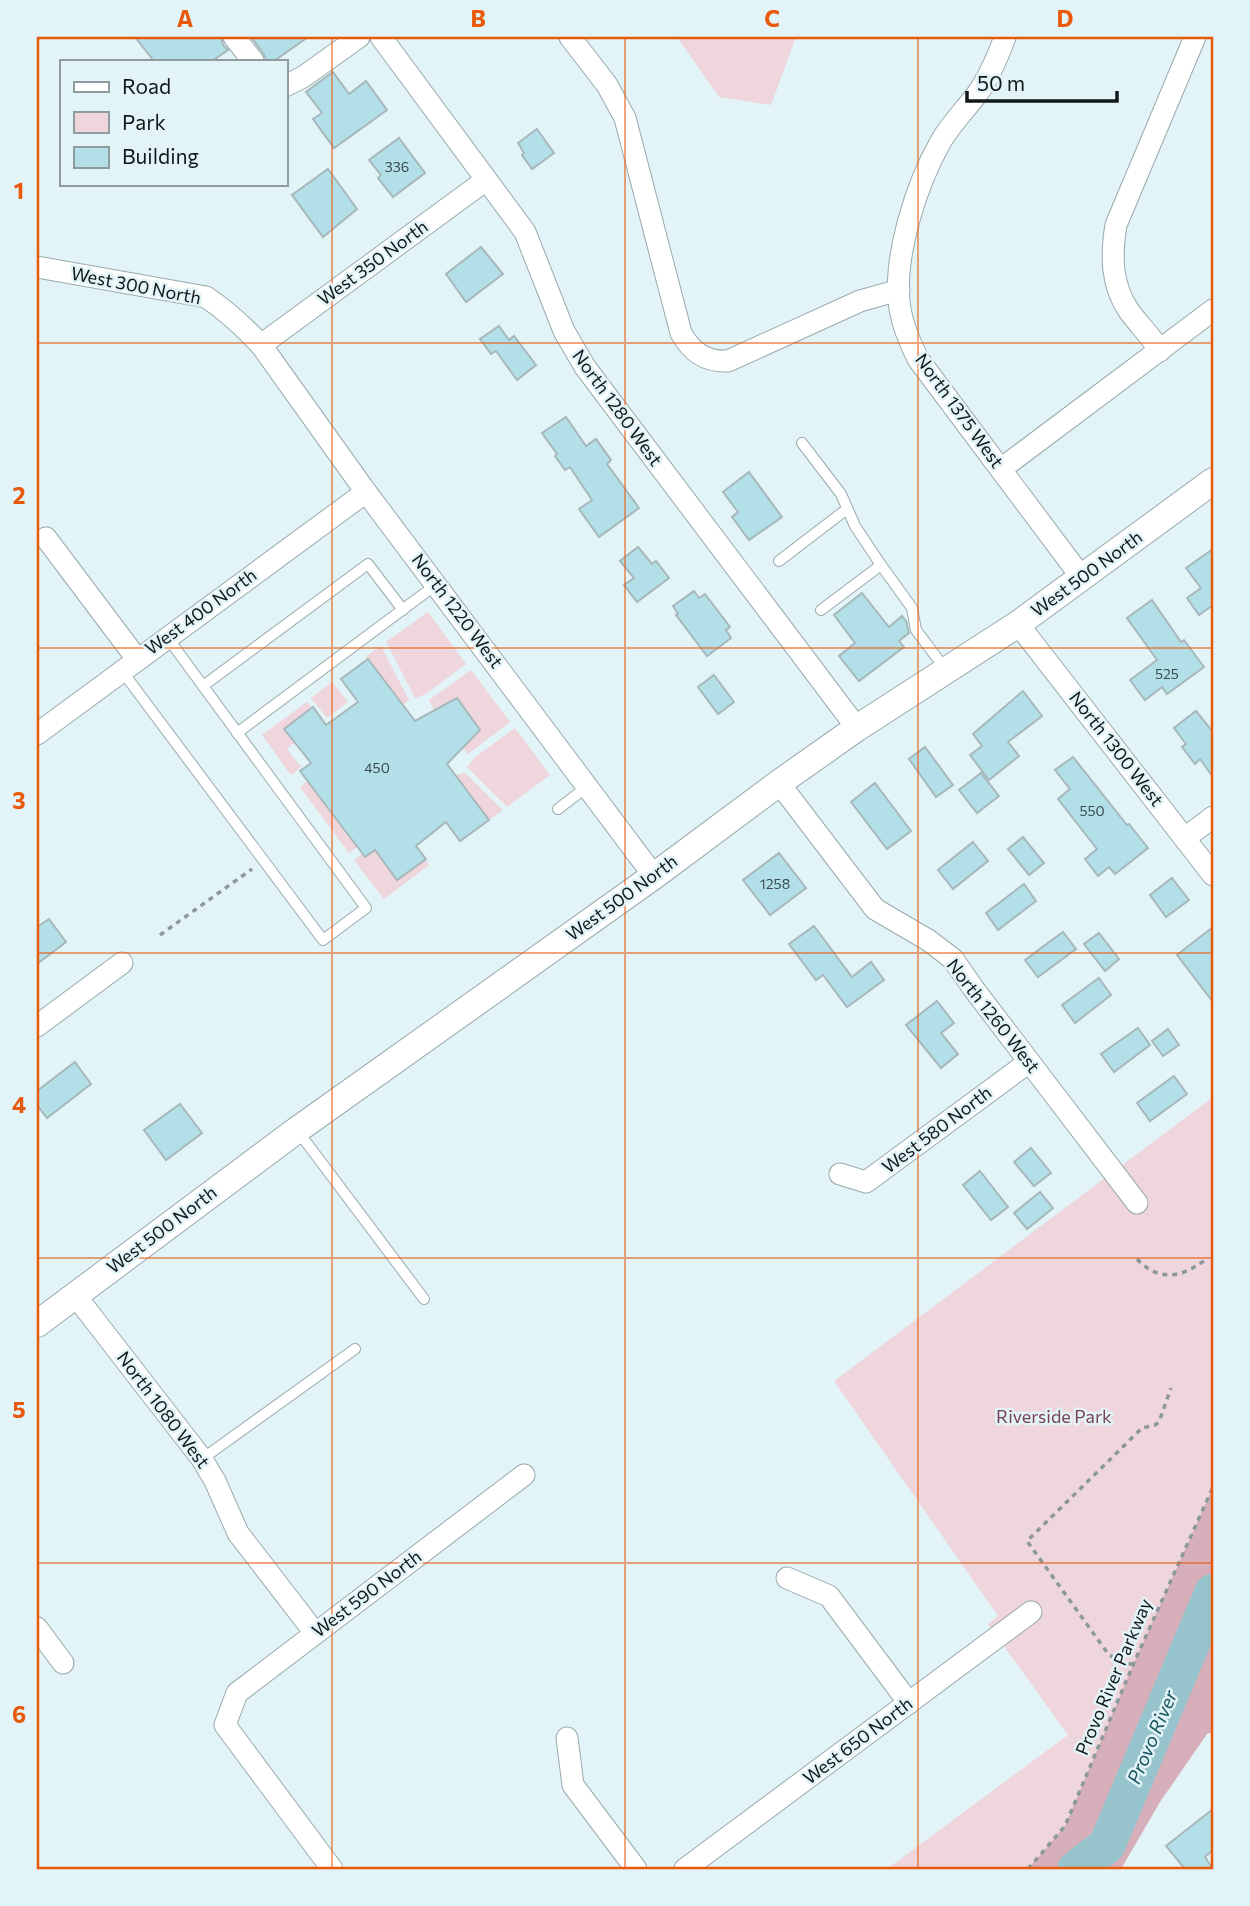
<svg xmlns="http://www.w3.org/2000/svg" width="1250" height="1906" font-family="Commissioner,sans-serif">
  <rect width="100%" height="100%" fill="#e2f4f7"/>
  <!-- green -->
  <g fill="#efd5dc">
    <path d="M677,37H796L771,105L719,97Z"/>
    <path d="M428,612L466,664L426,694L415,698L386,642Z"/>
    <path d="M381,646L409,700L403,705L366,656Z"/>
    <path d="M471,670L510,722L468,754L463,748L480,730L457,698L434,710L429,700Z"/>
    <path d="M332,682L348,702L327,718L311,698Z"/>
    <path d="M307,702L312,708L285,728L295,742L287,749L301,767L291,775L262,735Z"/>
    <path d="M515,728L550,775L507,807L467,767L474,758Z"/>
    <path d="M465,773L503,810L489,820L455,775Z"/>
    <path d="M307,781L357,847L349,853L300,787Z"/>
    <path d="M375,850L398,880L425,860L429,865L384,899L354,860L362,854L365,857Z"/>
    <path d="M1213,1097V1487L1133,1665L1065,1826L1032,1866L1028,1869H887L1068,1735L988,1624L998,1616L834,1381Z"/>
  </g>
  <!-- forest -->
  <path fill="#d7afba" d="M1213,1487V1732L1207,1734L1160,1802L1121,1869H1028L1065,1826L1133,1665Z"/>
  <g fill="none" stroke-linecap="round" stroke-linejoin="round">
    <!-- river -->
    <path stroke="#97c4cc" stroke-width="37" d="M1076,1869L1107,1845L1213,1592"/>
  </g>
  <!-- building -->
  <g fill="#b3e0e8" stroke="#a7b8bb" stroke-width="2">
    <path d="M135,37H221L223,45L228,50L212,61H154Z"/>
    <path d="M251,37H308L274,61H267L263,53Z"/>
    <path d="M333,72L349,94L366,81L387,110L334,148L313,119L322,113L306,92Z"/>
    <path d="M537,129L554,153L532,169L522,155L524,153L518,143Z"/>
    <path d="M399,138L425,173L393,197L378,178L381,175L369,160Z"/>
    <path d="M328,169L357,209L323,237L292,195Z"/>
    <path d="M481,247L503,274L466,302L446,274Z"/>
    <path d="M499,326L509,340L514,336L536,365L517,380L496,351L491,354L480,339Z"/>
    <path d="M566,417L586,446L596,439L611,460L607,464L639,508L599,537L579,509L592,500L570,467L565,470L555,456L557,454L542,433Z"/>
    <path d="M749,472L782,517L749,540L732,517L738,512L723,492Z"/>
    <path d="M638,547L652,564L656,561L669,578L637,602L624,585L634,578L620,561Z"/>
    <path d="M1213,549V605L1199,615L1187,598L1201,588L1186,568Z"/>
    <path d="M694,591L699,598L705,594L730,627L726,630L731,638L707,656L676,615L678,614L673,606Z"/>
    <path d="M862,593L889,627L902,616L906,621L909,633L899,641L904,647L859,681L839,656L855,643L834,615Z"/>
    <path d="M1152,600L1181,642L1184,640L1204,667L1167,694L1162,687L1145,700L1130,680L1157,660L1127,618Z"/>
    <path d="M368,659L415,721L457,698L480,730L447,764L489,820L460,841L446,822L416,846L426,859L397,880L375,850L365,857L300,771L311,763L284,729L313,707L326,725L358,702L341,679Z"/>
    <path d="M714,675L734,702L718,714L698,687Z"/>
    <path d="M1023,691L1042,716L1008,742L1019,756L989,780L970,755L982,746L973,734Z"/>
    <path d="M1196,711L1213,732V777L1200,759L1195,764L1182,747L1186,744L1174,728Z"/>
    <path d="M925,747L953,785L936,797L909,759Z"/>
    <path d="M1073,757L1127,825L1129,824L1148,848L1115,874L1109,867L1098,876L1085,859L1097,849L1058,799L1070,789L1055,770Z"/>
    <path d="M981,773L999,796L977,813L959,790Z"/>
    <path d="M875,783L911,831L887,849L851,802Z"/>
    <path d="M1023,837L1044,863L1029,875L1008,849Z"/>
    <path d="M973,842L988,861L953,889L938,870Z"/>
    <path d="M779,853L806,888L770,915L743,880Z"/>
    <path d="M1172,878L1189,900L1166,917L1150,895Z"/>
    <path d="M1024,884L1036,901L998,930L986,913Z"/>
    <path d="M49,919L66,942L37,964V927Z"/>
    <path d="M814,926L852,977L871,962L884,980L847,1007L823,975L816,980L789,944Z"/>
    <path d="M1213,927V1002L1177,955Z"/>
    <path d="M1063,932L1076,949L1038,977L1025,960Z"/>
    <path d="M1099,933L1119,959L1105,971L1084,944Z"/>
    <path d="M1099,978L1111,995L1075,1023L1062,1005Z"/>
    <path d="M937,1001L954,1023L941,1033L958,1054L941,1068L906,1025Z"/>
    <path d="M1138,1028L1150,1045L1114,1072L1101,1054Z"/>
    <path d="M1168,1029L1179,1045L1163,1056L1152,1041Z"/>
    <path d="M75,1062L91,1084L47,1118L37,1105V1091Z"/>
    <path d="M1174,1076L1187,1094L1150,1121L1137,1103Z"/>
    <path d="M180,1104L202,1133L166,1160L144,1130Z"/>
    <path d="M1031,1148L1051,1173L1034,1186L1014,1162Z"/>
    <path d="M980,1171L1008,1207L991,1220L963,1185Z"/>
    <path d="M1040,1192L1053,1208L1027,1229L1014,1213Z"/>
    <path d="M1213,1809V1850L1205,1857L1213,1869H1185L1166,1846Z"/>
  </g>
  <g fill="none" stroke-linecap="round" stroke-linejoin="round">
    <defs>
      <g id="service">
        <path d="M802,443L841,494L855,526L881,565L912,608L916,630L946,670"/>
        <path d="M779,561L847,509"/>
        <path d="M821,610L881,565"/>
        <path d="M122,671L323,940L366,908L167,637"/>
        <path d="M203,686L368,564L403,610"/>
        <path d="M237,733L437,584"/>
        <path d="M558,809L588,786"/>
        <path d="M297,1130L424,1299"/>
        <path d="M202,1459L355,1349"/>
      </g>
      <g id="minor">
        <path d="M234,37L253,61"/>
        <path d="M381,37L525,232L564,331L585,367L857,728"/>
        <path d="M570,37L607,85L625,118L681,333C692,353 706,362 728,361L860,301L899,290"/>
        <path d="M1005,37C998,56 989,78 977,94C965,110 951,124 941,141C916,185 892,259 900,309C903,327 910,343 918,359L1082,578"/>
        <path d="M285,86L303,77L359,37"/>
        <path d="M37,267L206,297C227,311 244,327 261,345L366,492L654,876"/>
        <path d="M261,345L486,180"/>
        <path d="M1160,351C1151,336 1139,325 1129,311C1111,285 1111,255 1116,225L1195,37"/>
        <path d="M1001,469L1213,310"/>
        <path d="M46,538L137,659"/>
        <path d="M1018,624L1213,875"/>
        <path d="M37,734L366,492"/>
        <path d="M779,783L875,909L928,940L953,959L973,988L1137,1203"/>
        <path d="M1185,838L1213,817"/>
        <path d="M37,1026L122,963"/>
        <path d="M840,1174L866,1182L1029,1062"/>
        <path d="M75,1295L202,1459L215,1481L238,1533L315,1633"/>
        <path d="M787,1578L829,1596L909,1703"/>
        <path d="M37,1628L63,1663"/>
        <path d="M567,1738L573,1785L636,1869"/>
        <path d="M332,1869L225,1725L237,1693L524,1475"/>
        <path d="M685,1869L1031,1612"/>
      </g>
      <path id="tertiary" d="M37,1324L297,1130L654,876L779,783L857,728L1018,624L1213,481"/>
    </defs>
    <!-- service casing -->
    <use href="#service" stroke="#99aaad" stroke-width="12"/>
    <!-- minor casing -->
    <use href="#minor" stroke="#99aaad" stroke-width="23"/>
    <!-- tertiary casing -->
    <use href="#tertiary" stroke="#99aaad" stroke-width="28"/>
    <!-- path -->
    <g stroke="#8c999c" stroke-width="3.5" stroke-dasharray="5 5" stroke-linecap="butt">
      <path d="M160,935L252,869"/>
      <path d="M1137,1259C1159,1282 1181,1278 1205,1260"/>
      <path d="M1133,1665L1109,1655L1027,1541L1142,1428L1155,1425L1159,1422L1171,1388"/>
      <path d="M1028,1869L1065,1826L1133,1665L1213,1487"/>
    </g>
    <!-- service -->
    <use href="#service" stroke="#fff" stroke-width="10"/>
    <!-- minor -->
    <use href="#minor" stroke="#fff" stroke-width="21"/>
    <!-- tertiary -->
    <use href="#tertiary" stroke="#fff" stroke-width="26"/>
  </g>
  <!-- grid -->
  <path fill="none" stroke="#e8590c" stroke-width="2" stroke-opacity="0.55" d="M332,37V1869M625,37V1869M918,37V1869M37,343H1213M37,648H1213M37,953H1213M37,1258H1213M37,1563H1213"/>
  <g text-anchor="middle" stroke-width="5" stroke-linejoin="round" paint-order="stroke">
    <!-- number labels -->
    <g font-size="14" fill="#3a4a4d">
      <text x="397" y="172">336</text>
      <text x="1167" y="679">525</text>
      <text x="377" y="773">450</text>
      <text x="1092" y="816">550</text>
      <text x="775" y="889">1258</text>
    </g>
    <!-- street labels -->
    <g font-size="18" fill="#121819" stroke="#e2f4f7">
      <text transform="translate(373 263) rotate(-36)" y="6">West 350 North</text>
      <text transform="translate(136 286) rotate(11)" y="6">West 300 North</text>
      <text transform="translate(617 408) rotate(54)" y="6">North 1280 West</text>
      <text transform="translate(959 411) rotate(54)" y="6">North 1375 West</text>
      <text transform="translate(1087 574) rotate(-36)" y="6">West 500 North</text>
      <text transform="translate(457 611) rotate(53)" y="6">North 1220 West</text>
      <text transform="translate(201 612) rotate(-36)" y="6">West 400 North</text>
      <text transform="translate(1116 749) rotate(52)" y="6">North 1300 West</text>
      <text transform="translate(622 898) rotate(-36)" y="6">West 500 North</text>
      <text transform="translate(993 1016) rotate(52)" y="6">North 1260 West</text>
      <text transform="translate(937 1130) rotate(-37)" y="6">West 580 North</text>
      <text transform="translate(162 1230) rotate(-37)" y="6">West 500 North</text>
      <text transform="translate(163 1410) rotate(53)" y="6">North 1080 West</text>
      <text transform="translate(367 1594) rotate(-37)" y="6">West 590 North</text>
      <text transform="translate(1114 1677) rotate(-67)" y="6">Provo River Parkway</text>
      <text transform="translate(858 1741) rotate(-37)" y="6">West 650 North</text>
    </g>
    <!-- park labels -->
    <g font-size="18" fill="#794254" stroke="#e2f4f7">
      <text x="1054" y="1423">Riverside Park</text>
    </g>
    <!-- water labels -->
    <g font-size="19" font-style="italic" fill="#17555e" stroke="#e2f4f7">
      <text transform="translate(1152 1737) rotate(-67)" y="7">Provo River</text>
    </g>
  </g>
  <!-- border -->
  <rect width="1250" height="1906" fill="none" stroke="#e2f4f7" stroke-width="77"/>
  <!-- legend -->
  <rect x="60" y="60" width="228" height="126" fill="#e2f4f7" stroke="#8f9c9e" stroke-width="2"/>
  <rect x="74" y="82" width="35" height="10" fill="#ffffff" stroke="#8f9c9e" stroke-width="2"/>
  <text x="122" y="94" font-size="21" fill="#121819">Road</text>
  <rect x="74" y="112" width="35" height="21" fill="#efd5dc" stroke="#8f9c9e" stroke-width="2"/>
  <text x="122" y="130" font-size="21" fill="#121819">Park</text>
  <rect x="74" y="147" width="35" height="21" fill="#b3e0e8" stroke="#8f9c9e" stroke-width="2"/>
  <text x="122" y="164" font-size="21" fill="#121819">Building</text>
  <!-- scale -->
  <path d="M967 91v10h150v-10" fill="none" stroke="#121819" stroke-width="3.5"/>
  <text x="977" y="91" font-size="21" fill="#121819" stroke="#e2f4f7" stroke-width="5" paint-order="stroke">50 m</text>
  <rect x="38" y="38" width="1174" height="1830" fill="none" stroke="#e8590c" stroke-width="2.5"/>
  <g font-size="23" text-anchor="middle" font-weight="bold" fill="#e8590c">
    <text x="185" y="27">A</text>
    <text x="478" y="27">B</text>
    <text x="772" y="27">C</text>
    <text x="1065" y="27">D</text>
    <text x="19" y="199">1</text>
    <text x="19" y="504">2</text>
    <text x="19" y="809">3</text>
    <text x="19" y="1113">4</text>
    <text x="19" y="1418">5</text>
    <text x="19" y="1723">6</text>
  </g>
</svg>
